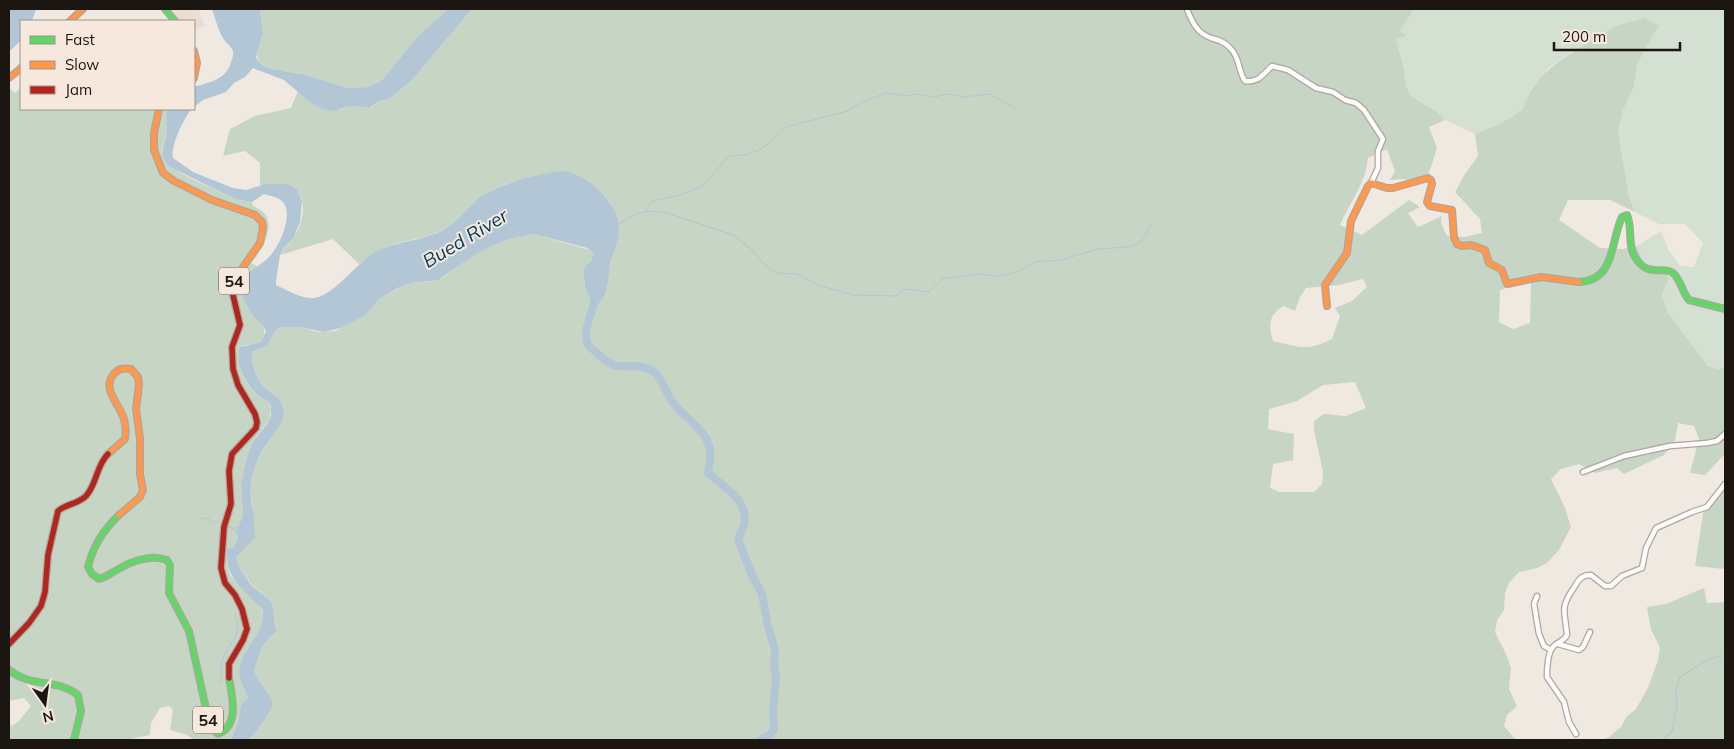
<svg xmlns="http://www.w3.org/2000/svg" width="1734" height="749" font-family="Mulish,sans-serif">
  <rect width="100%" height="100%" fill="#f0e9e2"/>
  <!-- built -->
  <path fill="#ecddd1" d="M169,9H198L205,26L194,30V21H178Z"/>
  <!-- green -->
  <path fill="#d4e0d1" d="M1414,9H1725V368L1718,369L1708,366L1668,313L1655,269C1643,265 1640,257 1637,246L1661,231L1669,251L1680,266L1694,267L1703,243L1685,224H1659L1635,212L1629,197L1618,130L1623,110L1634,86L1637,66L1646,47L1659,26C1619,37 1570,43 1541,76C1532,86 1530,99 1522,109C1515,120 1488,129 1475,134L1445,120L1436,111L1412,97L1406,87L1404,69L1396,39L1404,37L1400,31Z"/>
  <!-- forest -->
  <g fill="#c6d5c4" fill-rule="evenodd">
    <path d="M260,9H448L417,37L384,78L379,82L367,87L347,88L306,75L267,68L258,62L257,53L263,32Z"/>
    <path d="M472,9H1414L1400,31L1406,35L1404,37L1396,39L1404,69L1406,87L1412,97L1436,111L1445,120L1429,127L1437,148L1426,182L1402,179L1390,180L1395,171L1387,149L1368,158C1366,183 1350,202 1340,225L1362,235L1409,200L1420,207L1408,213L1418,227L1442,216L1441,223L1447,236L1465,237L1482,233L1480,219L1455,192L1465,174L1478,156L1475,134L1502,123L1522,110L1530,93L1541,76L1559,61L1616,26L1645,18L1659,26L1646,47L1637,66L1634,86L1623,110L1618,130L1629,197L1635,212L1610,200H1568L1559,220L1600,248L1623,249L1637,246C1641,259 1646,270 1662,267L1669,278L1662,294L1668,313L1708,366L1718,369L1725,368V454L1705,475L1690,473L1699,439L1694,426L1678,423L1675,441L1664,455L1624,474L1617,468L1595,473L1579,464L1561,469L1551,479L1565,508L1571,527L1559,550L1547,563L1537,568L1519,572L1509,583L1505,593L1504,610L1497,620L1495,632L1507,656L1511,668L1509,689L1517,706L1507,715L1504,726L1516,740H249L264,721L273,706C272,694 258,683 254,670L262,647L272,636L276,625L273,615L272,602L252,585L239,567L236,557L240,551L245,548L254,533C252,527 254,515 253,507C252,499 248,492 250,484C252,475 256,460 262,452C269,440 285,424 284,408C283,399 269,393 263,386C258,381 256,373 253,366C252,361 251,356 253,351L267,346L276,330L281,327H300L318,332L335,331L341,328L366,315L379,299L403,286L411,283L432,281L442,278L475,254L496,244L514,238L534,234L593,251L595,255L584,268V282L589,298H603L619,228C616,203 600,188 578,177C573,174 566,171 560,171C553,172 545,174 538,176C520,180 503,183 487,193C470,204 459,222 440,231C424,239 405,240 389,246C378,250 369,257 359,264L333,239L280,255C284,246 294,240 298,230C312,195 295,178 260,186V163L245,151L223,156L230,129L255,116L291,108L298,91L311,103L340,110L346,107L357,106L370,108L379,101L386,100L393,96L412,80ZM1363,279L1367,287L1352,301L1335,308L1340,316L1332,339C1306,352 1300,347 1273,341C1268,325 1269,314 1284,306L1295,311L1300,297L1306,288L1339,285ZM1526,282L1531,283L1530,323L1513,329L1499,322L1500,290ZM1355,382L1366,408L1346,416L1324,414L1314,421V430L1323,472L1322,484L1314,492H1279L1270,488L1273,464L1293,460L1294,434L1268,429L1269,409L1297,401L1323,385Z"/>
    <path d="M9,88L15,93L21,88V109H167V131L162,150L166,162L170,167L188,177L235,199L252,202L253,206C257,208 263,211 266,215C274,231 261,251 251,263L258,267L243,276L241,283L248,308L263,325L265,336L261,342L242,346L238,353L243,376L248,385L256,394L270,403L271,411L269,420L253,442L247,456L241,484L243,515L236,533L238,538L234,547L227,549C227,557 227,568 231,576C238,588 265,603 263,617C261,634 245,649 240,665C238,678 245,686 248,698L241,704L238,723L231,740H194L187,735L170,730L173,710L169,706L160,708L151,723L150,735L126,740H9V724L12,726L19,721L31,706L24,698L9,701Z"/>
    <path d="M1725,484V582L1724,569L1695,566L1704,507Z"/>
    <path d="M1704,588L1707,603L1725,602V740H1602L1609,737L1621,727L1627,716L1636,709L1648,688L1658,660L1660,648L1651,629L1647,607L1666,604Z"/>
  </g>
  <!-- water -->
  <g fill="#b2c6d5">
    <path d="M9,9H36L32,21H21V40L9,52Z"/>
    <path d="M212,9H260L263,32L256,57L258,62L267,68L306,75L347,88L367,87L379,82L384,78L417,37L448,9H472L412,80L393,96L386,100L379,101L369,108L357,106L346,107L335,111L322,109L311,103L284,80L253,68L245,77L234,83L226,92L203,100L194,107V87C210,82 226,80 231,62C232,59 234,54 233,51C231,46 224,41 221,35C217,26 215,17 212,9Z"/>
    <path d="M167,109H192C184,117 170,147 173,158L193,172L233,188L246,190L266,184H288L297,190L302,201L300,222L294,237L283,249L280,255L276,281V285C287,290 303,300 315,298C333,295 357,264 372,254C393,241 419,242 441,231C456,223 466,210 478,199C488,191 503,185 516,181C524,178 552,172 560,171C585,171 619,203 619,228C619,239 614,250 611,261C609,271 608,289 603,298C601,301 597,304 594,306C586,294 583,282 584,268L592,259L594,253L587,248L534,234L514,238L496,244L476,254L438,280L411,283L398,288L379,299L366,315L341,328L323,332L300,327H281L276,330L267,346L253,351C249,361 257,379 264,387C270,393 283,399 284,409C285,425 269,439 261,453C256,461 249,483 250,493C251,502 254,510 254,519C254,526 254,531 255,538L236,557L239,567L251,585L272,602L276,631L262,647L254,670C258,683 273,695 273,706L264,721L249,740H231L238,723L241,704L248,698C246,689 239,681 239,672C239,652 265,633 263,612C262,606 257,605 254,601C237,583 226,577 227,549L234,547L238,538L236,533L243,515L241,484L247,456L253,442L267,424L271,416V406L269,402C265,400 261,398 258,395C246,386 234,362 240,347L261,342L266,332C263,323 257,321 252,314C246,307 240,291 241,282C241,276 264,263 269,257C279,247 295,213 282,201C278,197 270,196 264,194L252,202L235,199L170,167C156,153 166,146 167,129C167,122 166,116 167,109Z"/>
  </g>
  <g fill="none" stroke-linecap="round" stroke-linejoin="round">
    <!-- stream -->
    <g stroke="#b2c6d5" stroke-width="1">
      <path d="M646,212L649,204L653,201L679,195L701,187L706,183L728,156L745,155L757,151L772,141L786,127L848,111L864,101L886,93L908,96L917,94L934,97L948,94L963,97L990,94L1013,107"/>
      <path d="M618,224L637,214L648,211L667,213L733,235L753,251L762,262L776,273L797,274L818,285L853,295L897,296L904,289L929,292L942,279L976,274L996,276L1008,274L1018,272L1035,262L1061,260L1098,249L1128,247L1138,244L1145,236L1151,224"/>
      <path d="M201,519L208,518L213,522H218"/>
      <path d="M228,525L232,528H238"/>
      <path d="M228,527L237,532"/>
      <path d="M221,683C221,675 220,667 223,659C230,638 243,641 235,614"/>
      <path d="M1662,740L1672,732L1677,707L1676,689L1680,677C1692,671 1711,654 1725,656"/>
    </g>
    <!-- river -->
    <path stroke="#b2c6d5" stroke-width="8" d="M596,296C594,309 581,333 588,345C591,349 596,351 599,355C621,376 626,360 649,369C662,375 665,392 673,403C683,416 699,425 707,440C712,451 710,462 708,473C723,486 750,501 744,525C743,529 740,534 738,539L752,575L762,594L768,626L775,650L774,665L776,677L773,710L774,730L770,735L760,740"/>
    <defs>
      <g id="street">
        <path d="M1187,9C1192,22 1197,33 1211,38C1219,40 1225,42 1231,49C1240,58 1238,71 1245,81C1259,83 1263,74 1272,66L1288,70L1316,88L1333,92L1345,100L1356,103L1364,110L1383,139L1378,151V168L1371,183"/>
        <path d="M1583,472L1624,456L1670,446L1707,443L1717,441L1725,434"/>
        <path d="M1537,596L1534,604L1539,634L1544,646L1551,650"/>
        <path d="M1558,644L1579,650L1583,647L1590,632"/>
        <path d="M1576,734L1569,722L1564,702L1547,677C1547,668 1548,650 1555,645C1560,641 1564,641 1567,635C1565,610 1559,609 1575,586C1579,579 1582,575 1591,575L1605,586H1611L1622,576L1642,568L1646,548L1656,528L1692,512L1707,507L1725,484"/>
      </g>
      <g id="fast">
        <path d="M165,9L175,21"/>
        <path d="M1579,282C1616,280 1610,242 1622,217L1627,215C1633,228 1627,244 1635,257C1648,279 1663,265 1673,273C1681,280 1682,292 1689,300L1725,309"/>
        <path d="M119,515C103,530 93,546 88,567L92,574L99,579C106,577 111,573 117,570C131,561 151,554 167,560L170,565L169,593L189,631L210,727L218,734C240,726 232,696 229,678"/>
        <path d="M9,670C32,688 56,678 78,695L81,711L74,740"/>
      </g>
      <g id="slow">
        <path d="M70,21L83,9"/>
        <path d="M194,51L197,63L194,78"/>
        <path d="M9,78L21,68"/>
        <path d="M159,109L154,133V150L163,173L174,181L212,200L255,215L262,222L263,227L260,243L236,277L234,282"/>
        <path d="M1327,306L1325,285L1347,253L1351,221L1368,186L1371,183L1387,188H1393L1428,178L1431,180L1432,184L1427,202L1430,206L1452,210L1454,237L1457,244L1462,246L1471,245L1485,250L1489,263L1502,270L1507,284L1541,277L1579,282"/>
        <path d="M108,454L125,439C126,432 126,426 124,419C120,405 102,390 113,375C118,368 124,368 131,369L138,377L139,385L136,409L140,439V474L143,490L140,497L119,515"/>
      </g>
      <g id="jam">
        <path d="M9,644L29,623L41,606L45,592L48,555L58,511C66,504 78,504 86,496C97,484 96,466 108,454"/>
        <path d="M229,678V664L243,640L247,629L242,609L235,595L225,583L221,568L224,527L231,504L229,471L232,454L256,428L257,422L255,414L238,385L233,369L232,347L240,325L232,291L234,282"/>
      </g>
    </defs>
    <!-- street casing -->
    <use href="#street" stroke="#aca6a1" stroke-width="7"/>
    <!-- fast casing -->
    <use href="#fast" stroke="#aca6a1" stroke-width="8"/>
    <!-- slow casing -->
    <use href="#slow" stroke="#aca6a1" stroke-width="8"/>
    <!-- jam casing -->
    <use href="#jam" stroke="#aca6a1" stroke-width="8"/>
    <!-- street -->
    <use href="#street" stroke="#fdfcfb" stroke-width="4.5"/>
    <!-- fast -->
    <use href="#fast" stroke="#63d668" stroke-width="5.5"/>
    <!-- slow -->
    <use href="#slow" stroke="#ff974d" stroke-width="5.5"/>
    <!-- jam -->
    <use href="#jam" stroke="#b3261e" stroke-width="5.5"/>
  </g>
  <g text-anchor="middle" stroke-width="4" stroke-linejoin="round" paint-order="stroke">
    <!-- shield labels -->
    <g fill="#f6e8dc" stroke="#5d554f" stroke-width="1">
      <rect x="219" y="267.5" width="30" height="27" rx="4"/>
      <rect x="193" y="706.5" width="30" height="27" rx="4"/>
    </g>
    <g font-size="16" font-weight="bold" fill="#1b1612">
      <text x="234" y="287">54</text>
      <text x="208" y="726">54</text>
    </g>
    <!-- water labels -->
    <g font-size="19" font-style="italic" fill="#003c5c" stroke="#f6e8dc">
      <text transform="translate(465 238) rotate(-31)" y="7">Bued River</text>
    </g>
  </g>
  <!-- border -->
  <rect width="1734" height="749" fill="none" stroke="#1b1612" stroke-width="20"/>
  <!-- legend -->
  <rect x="20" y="20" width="175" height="90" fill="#f6e8dc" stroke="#9e948b"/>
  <rect x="30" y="36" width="25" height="8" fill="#63d668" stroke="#9e948b"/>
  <text x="65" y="45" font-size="15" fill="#1b1612">Fast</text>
  <rect x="30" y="61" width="25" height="8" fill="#ff974d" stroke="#9e948b"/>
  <text x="65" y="70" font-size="15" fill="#1b1612">Slow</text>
  <rect x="30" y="86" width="25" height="8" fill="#b3261e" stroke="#9e948b"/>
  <text x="65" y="95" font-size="15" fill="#1b1612">Jam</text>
  <!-- north arrow -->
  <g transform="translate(45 704) rotate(166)" stroke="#f6e8dc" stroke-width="4" paint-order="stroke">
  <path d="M0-4L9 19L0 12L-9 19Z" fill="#1b1612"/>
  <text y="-8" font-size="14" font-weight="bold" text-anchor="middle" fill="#1b1612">N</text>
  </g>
  <!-- scale -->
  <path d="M1554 42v8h126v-8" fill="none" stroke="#1b1612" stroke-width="2.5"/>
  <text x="1562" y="42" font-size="15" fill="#1b1612" stroke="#f6e8dc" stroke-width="4" paint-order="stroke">200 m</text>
</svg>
